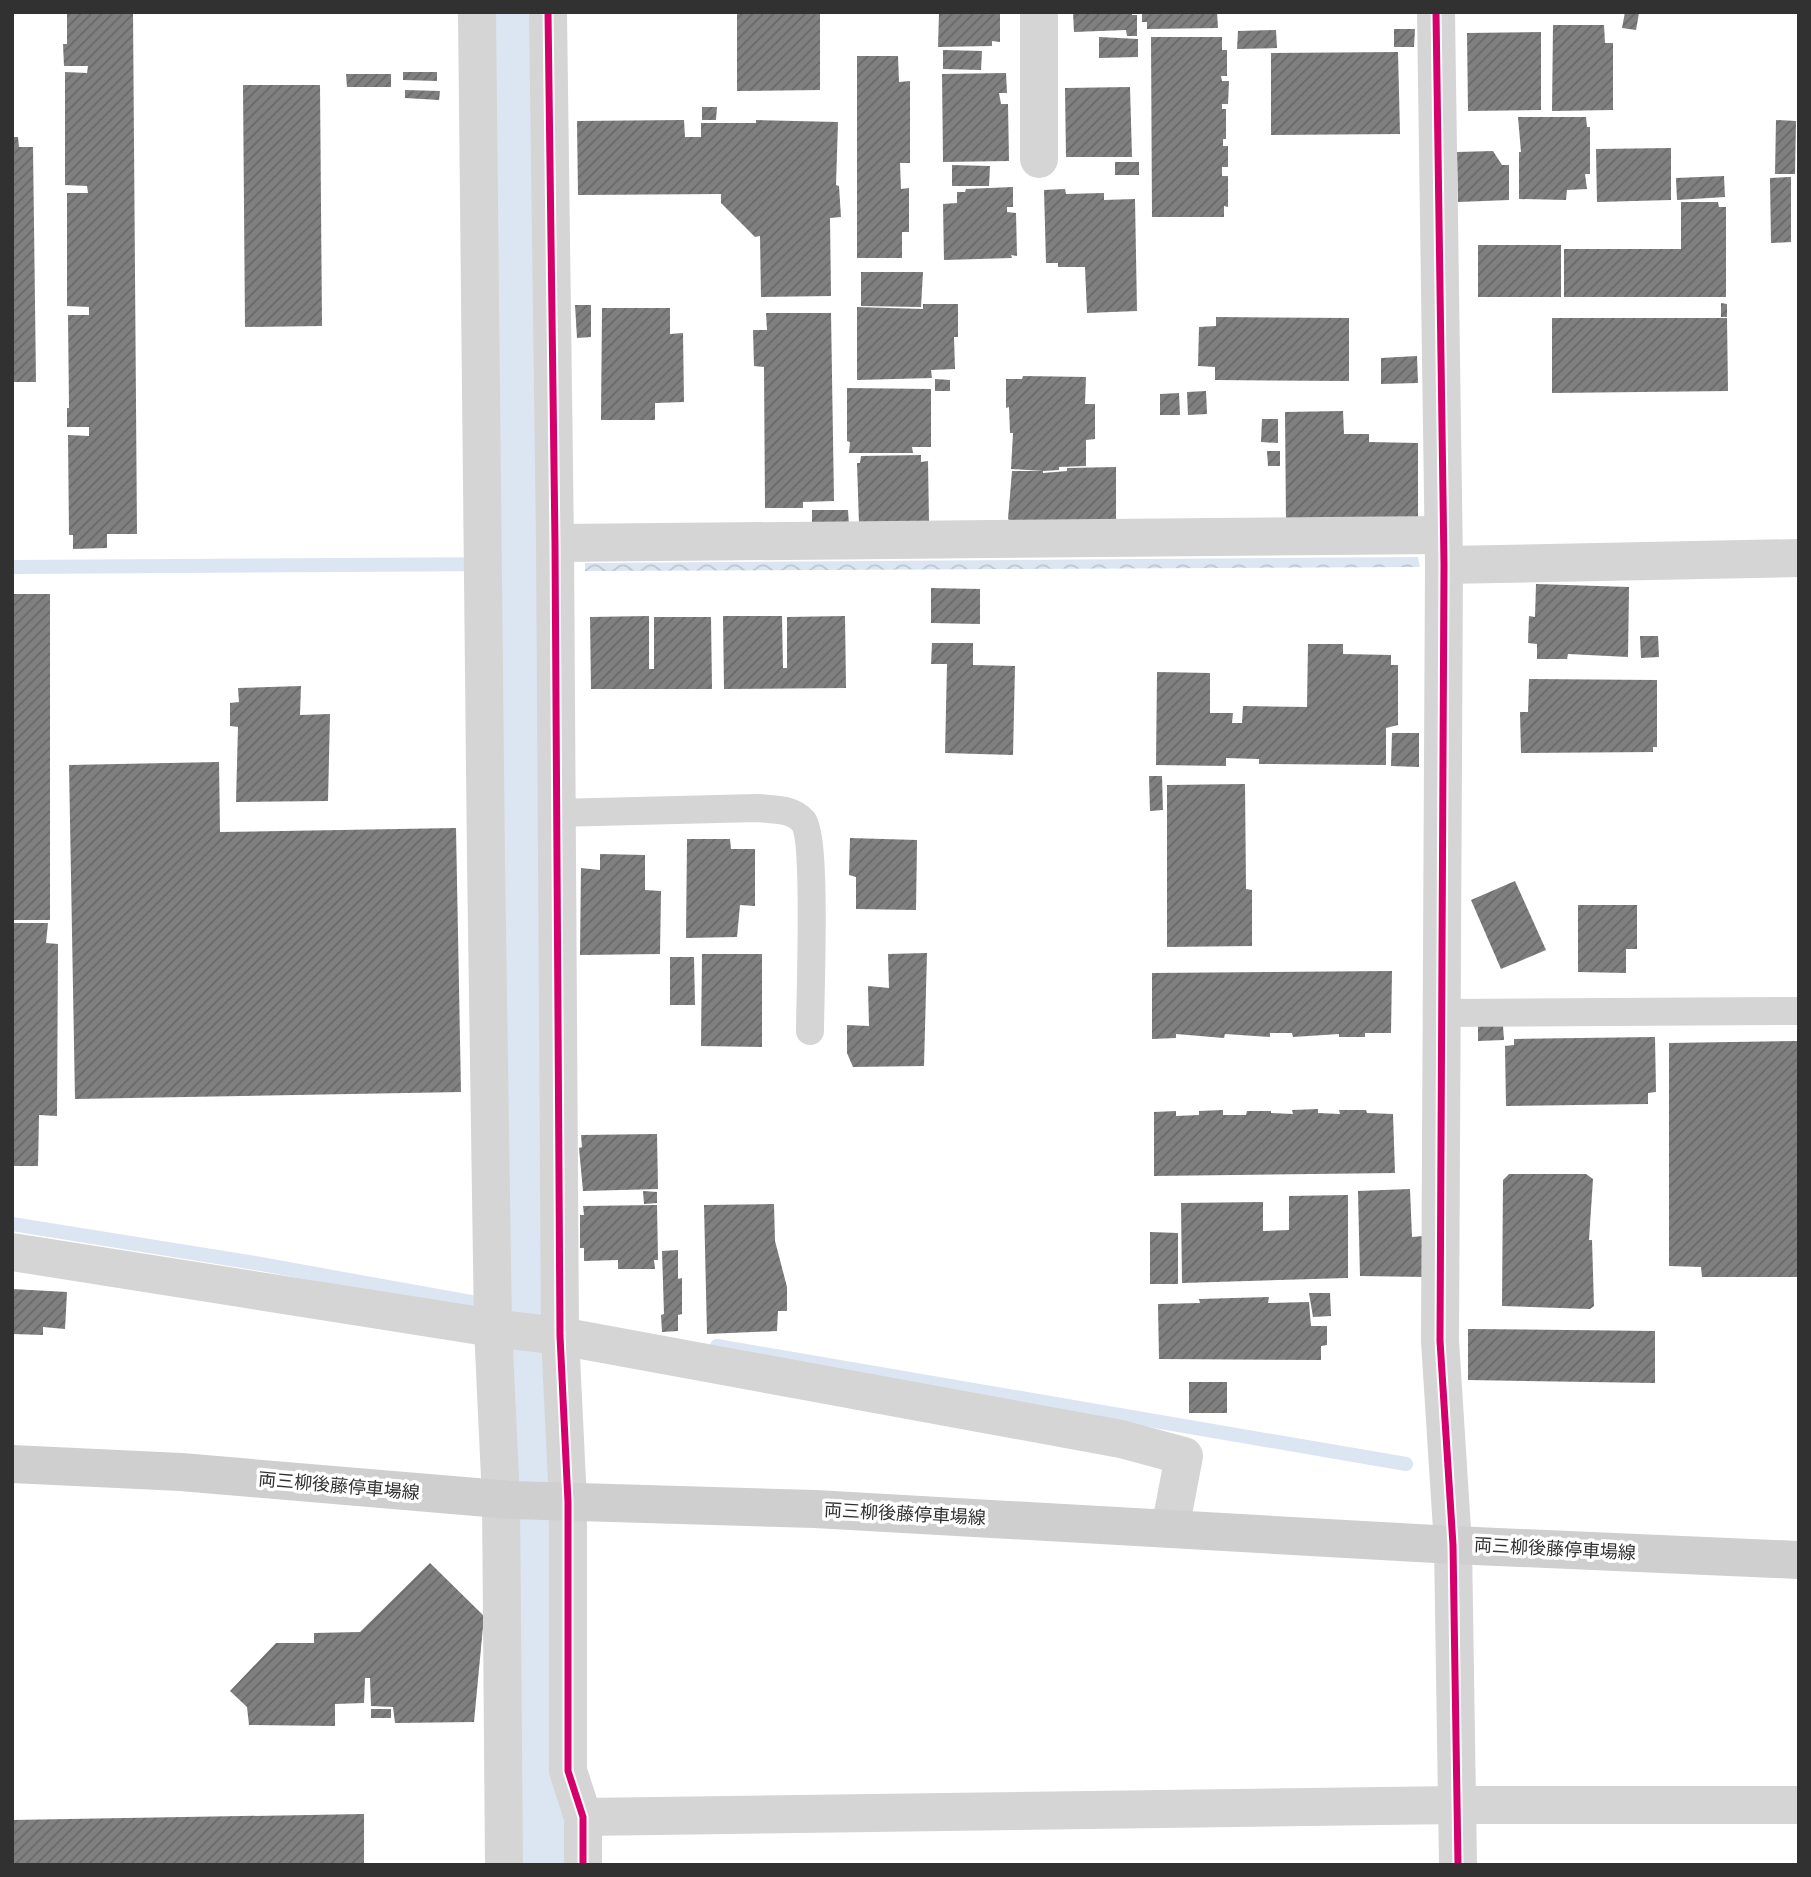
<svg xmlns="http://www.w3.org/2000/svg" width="1811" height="1877" font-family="'Noto Sans','Noto Sans JP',sans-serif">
  <defs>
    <pattern id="water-waves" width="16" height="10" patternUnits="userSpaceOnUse" patternTransform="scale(1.75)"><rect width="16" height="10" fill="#dbe6f2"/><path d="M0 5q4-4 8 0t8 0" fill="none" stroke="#bcc6d0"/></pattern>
    <pattern id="building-hatch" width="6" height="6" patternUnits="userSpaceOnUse" patternTransform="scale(1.75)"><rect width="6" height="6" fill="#808080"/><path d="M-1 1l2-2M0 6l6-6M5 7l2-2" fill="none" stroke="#696969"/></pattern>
  </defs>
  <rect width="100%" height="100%" fill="#fff"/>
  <!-- water -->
  <path fill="url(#water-waves)" d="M1418,557L1420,567L585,571V563Z"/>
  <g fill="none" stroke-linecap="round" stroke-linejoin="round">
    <!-- stream -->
    <g stroke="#dbe6f2" stroke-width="14">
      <path d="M12,567L520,564"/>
      <path d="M12,1224L255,1263L471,1302"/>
      <path d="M717,1346L1406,1464"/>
    </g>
    <!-- river -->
    <path stroke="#dbe6f2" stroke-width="89" d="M518,12L525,1309L532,1587L536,1865"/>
  </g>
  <!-- building -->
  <g fill="url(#building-hatch)">
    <path d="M67,12H133L137,534H107V548L73,549V535H69L68,435L89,436V427H67V408H69L68,315H89V307L67,306V193H88L87,186L65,185V72L87,73L88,66H64L63,44H67Z"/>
    <path d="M737,12H820V90L737,91Z"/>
    <path d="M939,12H1000V42L992,41V46L938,47Z"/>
    <path d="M1073,12H1132V15H1137V36H1127L1126,30L1074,32Z"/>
    <path d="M1142,12H1217L1218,28L1147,29V22H1142Z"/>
    <path d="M1625,12L1639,13L1636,30L1622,28Z"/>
    <path d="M1553,25H1604L1605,43H1613V110L1552,111Z"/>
    <path d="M1394,29H1415L1414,47H1394Z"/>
    <path d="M1276,30L1277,48L1237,49L1238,31Z"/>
    <path d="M1541,32V110L1468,111L1467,33Z"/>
    <path d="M1099,37L1138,39V57L1099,58Z"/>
    <path d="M1151,37H1222V50H1227V76H1221L1222,81H1229L1228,104H1222V109H1226V139H1223V146H1228V167H1222V176H1228V207L1224,206V217H1152Z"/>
    <path d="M943,50L982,51L981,70L943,69Z"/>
    <path d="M1398,52L1400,134L1271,135V53Z"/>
    <path d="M857,56H898L899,82L910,81V163H900L901,189L909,188V232H902V258H857Z"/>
    <path d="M403,72H437V81L403,80Z"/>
    <path d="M1006,73L1007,93H999L1001,104H1008L1009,161L943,162L942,74Z"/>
    <path d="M346,74H391V87H347Z"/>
    <path d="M243,85H320L322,326L245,327Z"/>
    <path d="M1130,87L1132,157H1066L1065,88Z"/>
    <path d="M405,90L440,91L439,100L405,98Z"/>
    <path d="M702,107H717L716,120H702Z"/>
    <path d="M1518,117H1586L1587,127H1590V174H1585L1587,189L1567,190L1566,200L1519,199V152H1521Z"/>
    <path d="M684,120L685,137H701V123H756V120L838,122L836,185L839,186L841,217L830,218L831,296L761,297L760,236L755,237L721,203V194L578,195L577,121Z"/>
    <path d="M1776,120L1796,121L1795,174H1775Z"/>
    <path d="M12,137H18L19,147H33L36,382H12Z"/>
    <path d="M1671,148V200L1597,202L1596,149Z"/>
    <path d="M1493,151L1502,165H1509V200L1458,202L1457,152Z"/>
    <rect x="1115" y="162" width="24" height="13"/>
    <path d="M952,165L990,166L989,186H952Z"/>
    <path d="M1724,176L1725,197L1677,200L1676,178Z"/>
    <path d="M1791,177V242L1771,243L1770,178Z"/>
    <path d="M1013,187V207H1007V212L1016,213L1017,256L1011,255L1012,258L944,260L943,204L957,203V192H965L966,189Z"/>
    <path d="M1065,189L1066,194L1104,193V200L1135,199L1137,311L1087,313L1085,267H1058V263H1046L1044,190Z"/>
    <path d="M1681,202H1718L1719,207H1726V297H1564V249H1681Z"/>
    <rect x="1478" y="245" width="83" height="52"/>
    <path d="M861,272H923L921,307L861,306Z"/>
    <path d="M1721,303L1727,304V317H1721Z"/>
    <path d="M923,304H958V337H954L955,369L931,370L932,378L857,380V307L923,309Z"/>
    <path d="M575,305H591V337L577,338Z"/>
    <path d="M602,308H670V334L683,333L684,402L655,403V420H601Z"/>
    <path d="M766,313H831L834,501L803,502V508H765L764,367L754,366L753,330H767Z"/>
    <path d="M1216,317L1349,318V381L1215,380V367L1198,366L1199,327L1216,326Z"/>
    <path d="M1552,318H1727L1728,391L1552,393Z"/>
    <path d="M1417,356L1418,383L1381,384V358Z"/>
    <path d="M1023,376L1086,377L1085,404H1095V439L1086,440V466L1059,467V470L1044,471L1011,469L1013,433H1010L1009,407L1006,408V379H1022Z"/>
    <path d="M935,379L950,380V391H935Z"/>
    <path d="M847,388L931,389V447H912L913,453H849L850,442L847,441Z"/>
    <path d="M1206,391L1207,414L1188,415L1187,392Z"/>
    <path d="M1179,393L1180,415H1160V394Z"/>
    <path d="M1343,411L1344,434H1369V442L1418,443V522H1286L1285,412Z"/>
    <path d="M1262,419H1278V443L1261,442Z"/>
    <path d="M1267,451H1280V466H1268Z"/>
    <path d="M921,455V462L928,461L929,522L859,524L857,463H860L861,456Z"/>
    <path d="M1116,467V526L1016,525L1008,519L1012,471H1043V473L1067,471V468Z"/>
    <path d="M812,510H848L849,526L812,527Z"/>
    <path d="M1536,584L1629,587L1628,657L1568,654L1567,659H1537V644L1528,643L1529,616L1535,617Z"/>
    <path d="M931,588L980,589V624L931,623Z"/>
    <rect x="12" y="594" width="38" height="326"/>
    <path d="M649,616V669H654V617H711L712,689H591L590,617Z"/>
    <path d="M723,616H782L783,668H787V617L845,616L846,688L724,689Z"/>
    <path d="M1640,636H1658L1659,657L1641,658Z"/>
    <path d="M932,643H973V665L1015,666L1013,755L945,753L947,664H931Z"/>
    <path d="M1308,644H1343V654L1391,655V665H1398V725L1386,728V765L1259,764V759L1226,758V766L1156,765L1157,672L1210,673V713H1233L1232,723H1242L1243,706L1307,707Z"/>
    <path d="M1529,679L1657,680V747H1653V752L1521,753L1520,712H1528Z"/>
    <path d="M301,686L300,715L330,714L328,801L236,802L238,727L230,726V703L239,702L238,688Z"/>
    <path d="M1392,733H1419V767L1391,766Z"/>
    <path d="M219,762L220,832L456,828L461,1092L75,1099L69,765Z"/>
    <path d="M1149,776H1162L1163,810L1150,811Z"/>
    <path d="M1245,784L1246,889L1252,890V946L1167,947V785Z"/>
    <path d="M850,838L917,840L916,910L856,909V877L849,875Z"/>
    <path d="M687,839H730L731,849H755V906L740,905L737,937L686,938Z"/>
    <path d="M600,854L645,855V890L661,891L660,954L580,955L581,868L600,870Z"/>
    <path d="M1515,881L1546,950L1501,969L1471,900Z"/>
    <path d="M1578,905H1637V949H1626V973L1578,972Z"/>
    <path d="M12,923H48L46,943L58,944L57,1116L39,1115L38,1166H12Z"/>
    <path d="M927,953L924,1066L853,1067L847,1053V1025L869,1026L868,986L889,988L888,954Z"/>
    <path d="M702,954H762V1047L701,1046Z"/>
    <path d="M670,957H694L695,1005H670Z"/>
    <path d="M1392,971L1391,1033H1365V1037H1339V1034L1293,1037L1292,1033H1270V1037L1225,1034L1224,1038L1176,1034V1038L1152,1039V973Z"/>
    <path d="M1478,1026H1503L1504,1040L1478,1041Z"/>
    <path d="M1655,1037L1656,1092L1648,1093V1104L1506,1106L1505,1046L1514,1045V1039Z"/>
    <path d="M1799,1041V1277H1702L1701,1267L1669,1266V1043Z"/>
    <path d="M1318,1109V1113L1340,1114L1339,1110H1366L1367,1113L1393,1114L1395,1173L1154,1176V1112L1176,1111V1116L1199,1115V1111L1223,1110V1115H1246L1247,1111H1271V1113L1293,1114L1292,1110Z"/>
    <path d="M657,1134L658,1189L583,1191L579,1148L582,1147L581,1135Z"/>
    <path d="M1509,1174H1586L1593,1179L1589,1240H1592L1594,1306L1590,1309L1502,1306L1503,1180Z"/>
    <path d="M1410,1189L1412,1237L1424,1236L1425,1277L1360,1276L1358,1191Z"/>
    <path d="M643,1191L657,1192V1203L644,1204Z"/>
    <path d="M1348,1195V1278L1182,1283L1181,1203L1263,1202V1231L1289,1230V1196Z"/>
    <path d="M774,1204L775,1241L787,1287V1311H778L777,1331L707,1334L704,1205Z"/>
    <path d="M657,1205L658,1260H654L655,1269H618V1260L584,1261V1248H580V1215H584L583,1206Z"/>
    <path d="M1150,1232L1178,1233V1284H1150Z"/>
    <path d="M678,1250V1279L682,1278V1314L678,1315V1331L662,1332L661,1315L664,1314L662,1251Z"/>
    <path d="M12,1289L67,1292L65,1329L43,1327V1335L12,1334Z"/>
    <path d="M1309,1293H1330L1331,1316L1313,1317Z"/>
    <path d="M1269,1297L1268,1303L1309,1302L1311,1326H1327V1345L1321,1346V1360L1159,1359L1158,1304L1200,1303L1199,1299Z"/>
    <path d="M1468,1329L1655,1331V1383L1468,1380Z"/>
    <rect x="1189" y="1382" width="38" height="31"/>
    <path d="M430,1563L484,1616L474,1722L395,1723L393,1707L371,1706L370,1678H365L364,1703L335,1704V1726L249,1725L247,1707L230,1691L276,1643H314V1633L360,1632Z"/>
    <rect x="371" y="1709" width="20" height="9"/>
    <path d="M364,1814V1865H12V1820Z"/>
  </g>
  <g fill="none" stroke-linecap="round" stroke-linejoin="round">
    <!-- service -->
    <g stroke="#d5d5d5" stroke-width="28">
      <path d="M555,813L758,808C774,810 792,808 803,821C817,839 810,998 810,1031"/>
      <path d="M1443,1013L1799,1011"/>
    </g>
    <!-- minor -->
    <g stroke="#d5d5d5" stroke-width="38">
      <path d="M477,12L486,861L493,1328L501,1499L504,1865"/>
      <path d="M548,12L555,543L560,1336L568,1502V1771L583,1817V1865"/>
      <path d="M1436,12L1444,565L1440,1341L1453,1545L1458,1865"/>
      <path d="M1039,159V12"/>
      <path d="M555,543L1443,535"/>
      <path d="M1444,565L1799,558"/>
      <path d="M12,1252L493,1328L560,1336L1121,1439L1184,1456L1170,1529"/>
      <path d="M583,1817L1457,1805H1799"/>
    </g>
    <!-- secondary -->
    <path stroke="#cfcfcf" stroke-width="38" d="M12,1464L181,1472L511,1500L815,1509L1453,1545L1799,1560"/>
    <defs>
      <g id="cycleway">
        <path d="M548,12L555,543L560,1336L568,1502V1771L583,1817V1865"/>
        <path d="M1436,12L1444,565L1440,1341L1453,1545L1458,1865"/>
      </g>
    </defs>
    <!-- cycleway casing -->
    <use href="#cycleway" stroke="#fff" stroke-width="11"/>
    <!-- cycleway -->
    <use href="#cycleway" stroke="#d6006c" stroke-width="7"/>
  </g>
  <g text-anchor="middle" stroke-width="7" stroke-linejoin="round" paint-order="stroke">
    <!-- street labels -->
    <g font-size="18" fill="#313131" stroke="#fff">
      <text transform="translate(339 1486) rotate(5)" y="6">両三柳後藤停車場線</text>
      <text transform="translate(905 1514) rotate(3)" y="6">両三柳後藤停車場線</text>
      <text transform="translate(1555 1549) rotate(3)" y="6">両三柳後藤停車場線</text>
    </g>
  </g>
  <!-- border -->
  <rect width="1811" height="1877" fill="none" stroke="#313131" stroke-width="28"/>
</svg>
